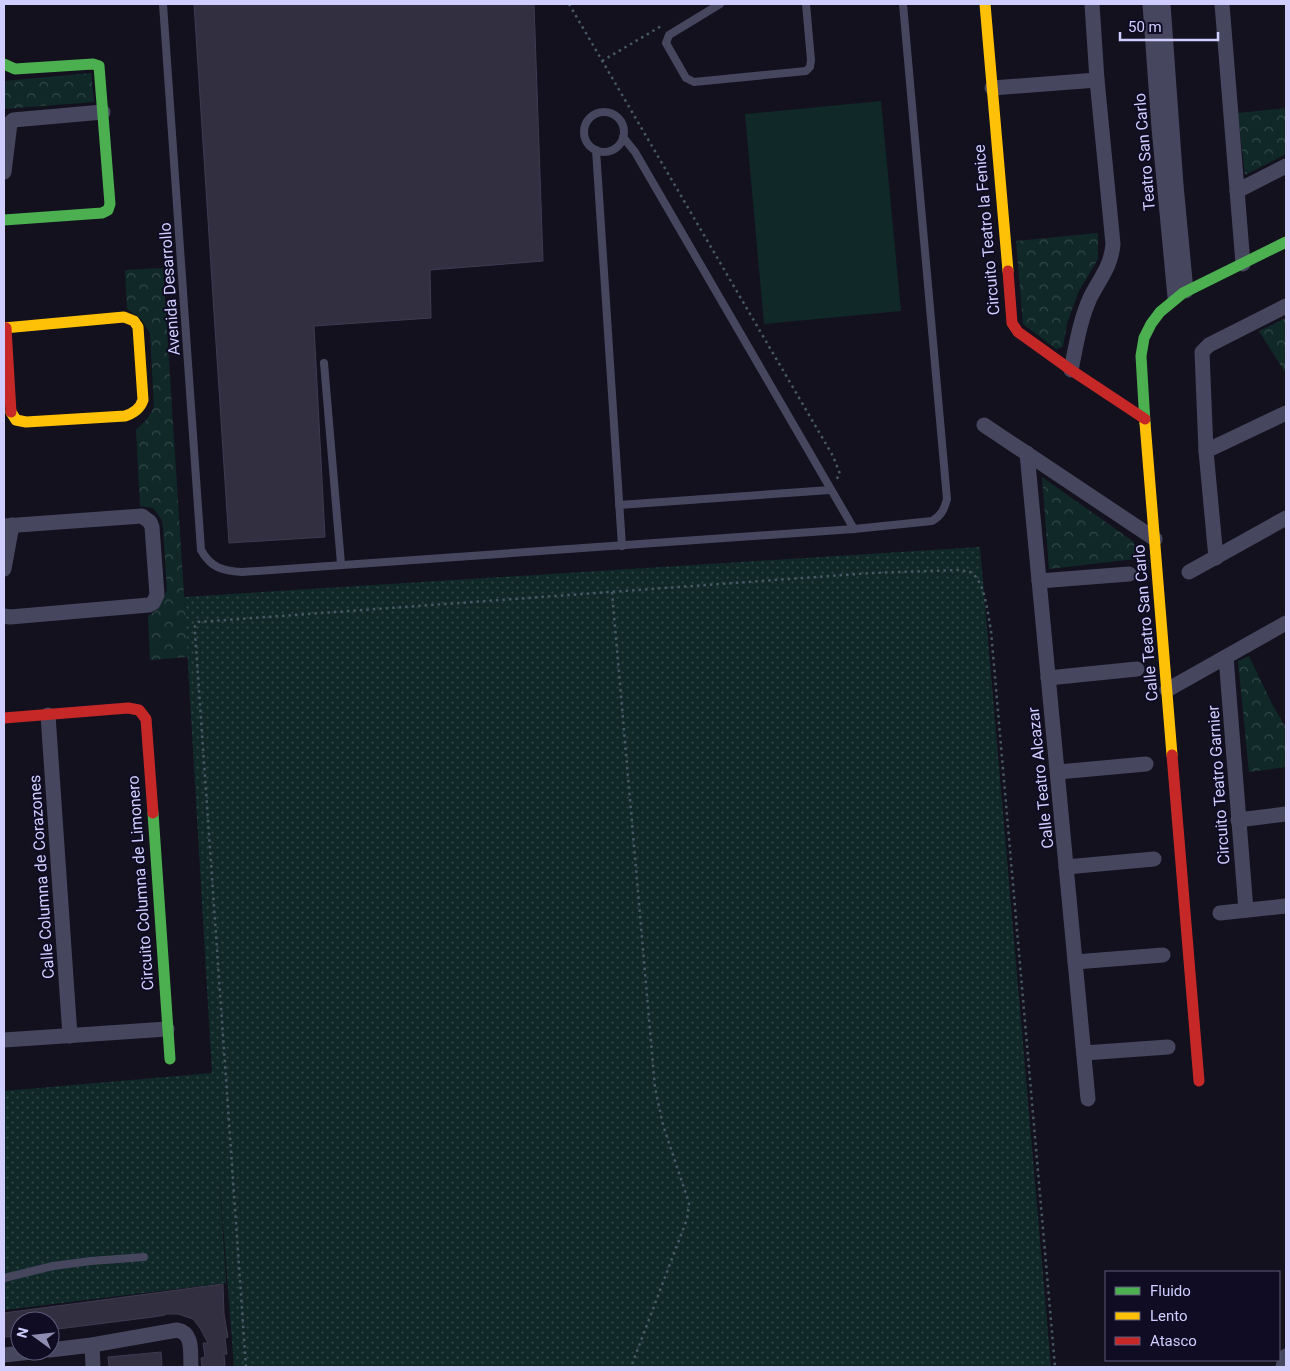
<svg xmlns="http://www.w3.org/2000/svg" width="1290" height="1371" font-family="Roboto,sans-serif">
  <defs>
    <pattern id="grass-dots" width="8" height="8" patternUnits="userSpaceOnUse" patternTransform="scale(1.25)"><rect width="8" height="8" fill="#102928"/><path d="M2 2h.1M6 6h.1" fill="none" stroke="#324748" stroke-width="1.8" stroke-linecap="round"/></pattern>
    <pattern id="forest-crowns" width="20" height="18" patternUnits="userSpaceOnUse" patternTransform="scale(1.25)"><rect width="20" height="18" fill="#102928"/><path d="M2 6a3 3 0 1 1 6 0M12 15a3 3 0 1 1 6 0" fill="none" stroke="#324748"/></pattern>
  </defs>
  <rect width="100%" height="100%" fill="#13111e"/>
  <!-- grass -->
  <path fill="url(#grass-dots)" d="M980,547L1051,1367H234L219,1172L226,1283L4,1310V1091L212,1073L184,597Z"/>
  <!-- forest -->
  <g fill="url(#forest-crowns)">
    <path d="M91,73L94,102L4,109V81Z"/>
    <path d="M1286,108V154L1245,175L1238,113Z"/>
    <path d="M1098,233V259L1079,291L1067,323L1063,347L1056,349L1023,324L1016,241Z"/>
    <path d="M163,268L188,657L150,660L148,616L158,609L167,591L163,528L162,520L153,508L140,506L136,430L147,419L154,407L150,333L141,319L127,309L125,270Z"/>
    <path d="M1286,318V374L1259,331Z"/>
    <path d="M1042,477L1134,542L1135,559L1049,569Z"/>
    <path d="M1249,656L1272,704L1286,728V767L1249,772L1238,661Z"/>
  </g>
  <!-- pitch -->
  <path fill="#102928" d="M881,101L901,311L764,324L745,114Z"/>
  <!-- building -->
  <g fill="#312f40" stroke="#3e3b52">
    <path d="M194,4H534L543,261L430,270L431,318L314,326L325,537L229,543Z"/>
    <path d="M223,1284L224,1314L228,1337L225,1338L227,1354H224L225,1367H202L201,1358L205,1357L203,1343H208L200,1328L193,1319L178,1314H165V1315L153,1317L50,1330V1321H20V1336L4,1337V1313Z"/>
    <path d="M161,1352L162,1365H161V1367H109L108,1357Z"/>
  </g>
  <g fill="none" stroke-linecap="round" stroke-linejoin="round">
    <!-- path -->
    <g stroke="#475865" stroke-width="2.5" stroke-dasharray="2.5 4" stroke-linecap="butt">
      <path d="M569,4L833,456L840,474L836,480"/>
      <path d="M602,61L663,25"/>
      <path d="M612,592L655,1088L663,1125L689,1203L687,1219L631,1367"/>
      <path d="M246,1367L195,633V626L198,622L871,573L958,570C962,571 967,571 970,572C985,579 988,616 991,631L1055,1367"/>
    </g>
    <!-- lane -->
    <g stroke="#46465f" stroke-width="8">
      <path d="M163,4L201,550C211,568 223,571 242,572L854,529L932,521C941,516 944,510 947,499L903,4"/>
      <path d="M720,4L669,35L666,43L686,78L694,82L806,71L810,67L811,60L806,4"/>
      <circle cx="604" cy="132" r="20"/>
      <path d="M623,137L635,152L854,529"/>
      <path d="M596,150L622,546"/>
      <path d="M324,363L341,564"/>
      <path d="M619,505L830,490"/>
      <path d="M4,1278L53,1266L91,1261L144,1257"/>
    </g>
    <!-- street -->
    <g stroke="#46465f" stroke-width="15">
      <path d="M1150,4L1159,128L1175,297"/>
      <path d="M1163,4L1176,185L1186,291"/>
      <path d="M1222,4L1243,264"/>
      <path d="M992,88L1097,80"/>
      <path d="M4,172L10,123L13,120L103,112"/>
      <path d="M1237,191L1286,166"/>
      <path d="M1071,370C1076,346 1080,320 1090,298C1100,278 1111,267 1113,244L1097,80L1092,4"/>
      <path d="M984,425L1155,539"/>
      <path d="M1206,451L1286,413"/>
      <path d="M1027,453L1088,1099"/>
      <path d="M4,526L142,516L150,522L152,527L157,595L153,603L149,605L10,617L4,616"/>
      <path d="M1216,558L1206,451L1202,352L1209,345L1286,306"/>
      <path d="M4,569L12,525"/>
      <path d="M1189,572L1286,518"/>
      <path d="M1039,581L1129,574"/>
      <path d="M1226,657L1246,910"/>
      <path d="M1048,678L1137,669"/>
      <path d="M1167,690L1286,623"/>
      <path d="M48,715L70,1036"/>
      <path d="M1058,772L1146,764"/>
      <path d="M1238,820L1286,814"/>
      <path d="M1066,867L1154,859"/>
      <path d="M1220,913L1286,906"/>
      <path d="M1075,962L1163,955"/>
      <path d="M4,1040L167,1029"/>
      <path d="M1084,1053L1168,1047"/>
      <path d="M92,1345L93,1367"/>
      <path d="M50,1350L92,1345L177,1330C194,1333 190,1353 191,1367"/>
      <path d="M4,1355L41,1351"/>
      <path d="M1283,1367L1286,1356"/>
    </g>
    <!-- fast -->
    <g stroke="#4caf50" stroke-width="11">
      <path d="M4,64L15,69L93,64L99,66L110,204L108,210L102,213L4,220"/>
      <path d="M1145,423L1141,356L1144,338L1151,324L1160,312L1183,293L1286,242"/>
      <path d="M153,813L170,1059"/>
    </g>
    <!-- slow -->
    <g stroke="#ffc107" stroke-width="11">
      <path d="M985,4L1008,271"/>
      <path d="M4,328L124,317L134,321L138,327L143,400C140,409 134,413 125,416L26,422L16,420L11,412"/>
      <path d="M1145,423L1172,755"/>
    </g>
    <!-- jam -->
    <g stroke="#c62828" stroke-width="11">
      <path d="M1008,271L1012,323L1018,332L1071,370L1145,419"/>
      <path d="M6,328L11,412"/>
      <path d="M4,718L128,708L139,710L146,719L153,813"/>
      <path d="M1172,755L1199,1081"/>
    </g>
  </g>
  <g text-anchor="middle" stroke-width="4" stroke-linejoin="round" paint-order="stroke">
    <!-- street labels -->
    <g font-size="16" fill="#d0ceff" stroke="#0f0c23">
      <text transform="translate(1144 152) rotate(-95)" y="6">Teatro San Carlo</text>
      <text transform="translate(986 230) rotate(-95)" y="6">Circuito Teatro la Fenice</text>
      <text transform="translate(169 289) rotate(-94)" y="6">Avenida Desarrollo</text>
      <text transform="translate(1145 623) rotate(-95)" y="6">Calle Teatro San Carlo</text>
      <text transform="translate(1040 778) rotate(-96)" y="6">Calle Teatro Alcazar</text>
      <text transform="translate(1218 785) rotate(-94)" y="6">Circuito Teatro Garnier</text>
      <text transform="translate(41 877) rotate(-94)" y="6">Calle Columna de Corazones</text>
      <text transform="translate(140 883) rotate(-94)" y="6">Circuito Columna de Limonero</text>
    </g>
  </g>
  <!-- border -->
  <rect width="1290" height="1371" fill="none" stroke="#d0ceff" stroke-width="10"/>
  <!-- legend -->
  <rect x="1105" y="1271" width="175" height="90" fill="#0f0c23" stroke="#5c5a7b"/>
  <rect x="1115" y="1287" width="25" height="8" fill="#4caf50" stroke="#5c5a7b"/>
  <text x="1150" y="1296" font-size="15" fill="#d0ceff">Fluido</text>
  <rect x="1115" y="1312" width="25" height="8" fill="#ffc107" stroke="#5c5a7b"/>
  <text x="1150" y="1321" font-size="15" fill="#d0ceff">Lento</text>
  <rect x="1115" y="1337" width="25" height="8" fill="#c62828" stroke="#5c5a7b"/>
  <text x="1150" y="1346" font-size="15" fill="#d0ceff">Atasco</text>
  <!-- north arrow -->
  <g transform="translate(35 1336) rotate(285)"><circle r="24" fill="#0f0c23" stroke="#5c5a7b"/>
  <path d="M0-4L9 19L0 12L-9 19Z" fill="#8e8cb0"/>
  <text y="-8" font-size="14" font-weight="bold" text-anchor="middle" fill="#d0ceff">N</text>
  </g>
  <!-- scale -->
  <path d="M1120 32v8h98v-8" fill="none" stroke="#d0ceff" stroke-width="2.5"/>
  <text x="1128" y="32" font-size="15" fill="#d0ceff" stroke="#0f0c23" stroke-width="4" paint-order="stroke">50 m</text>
</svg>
